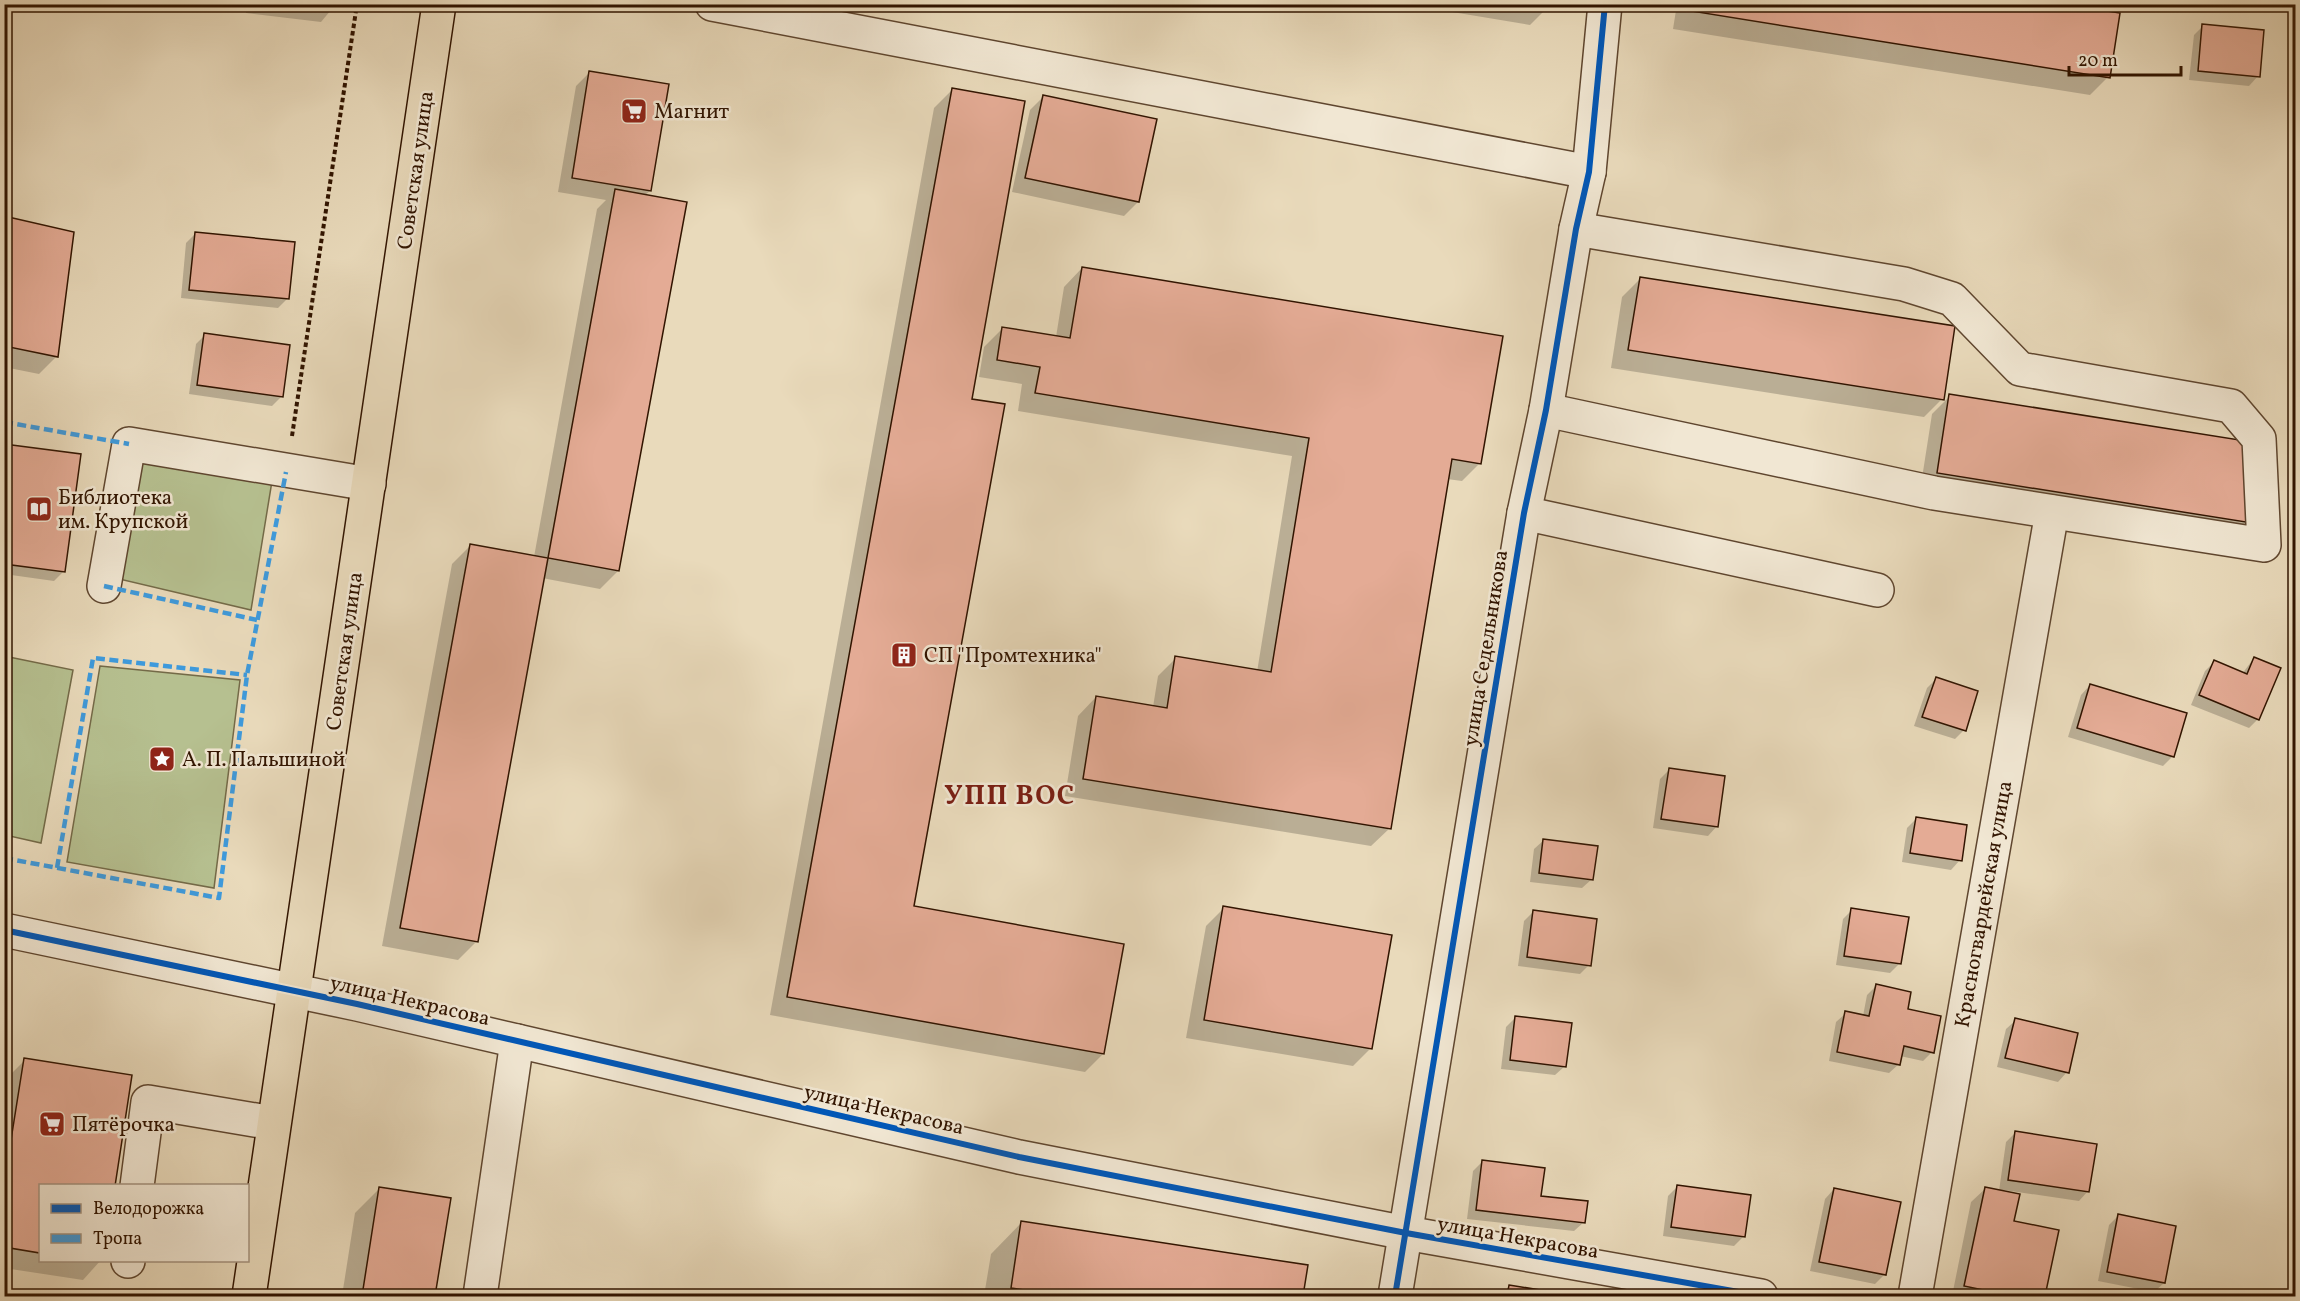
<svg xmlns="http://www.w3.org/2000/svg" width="2300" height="1301" font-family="Vollkorn,serif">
  <rect width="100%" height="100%" fill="#e9dabb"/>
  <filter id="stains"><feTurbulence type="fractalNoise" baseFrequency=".00333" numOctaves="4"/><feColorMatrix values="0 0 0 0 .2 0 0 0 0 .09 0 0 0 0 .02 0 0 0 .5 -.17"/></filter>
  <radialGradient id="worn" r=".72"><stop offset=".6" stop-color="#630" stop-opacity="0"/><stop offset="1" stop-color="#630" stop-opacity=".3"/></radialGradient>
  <!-- green -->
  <g fill="#b6c090" stroke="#746a48" stroke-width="1.5">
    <path d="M140,458L272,481L251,610L115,578Z"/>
    <path d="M9,657L73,670L41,843L5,835L4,679Z"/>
    <path d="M100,666L240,680L214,888L67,862Z"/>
  </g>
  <!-- shadow -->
  <g fill="#0003">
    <path d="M247,4H336L321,22L246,13Z"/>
    <path d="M1404,4H1545L1544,11L1530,25Z"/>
    <path d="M1677,4H2054L2108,77L2090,95L1673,29Z"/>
    <path d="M2203,26L2258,76L2249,86L2189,80L2194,35Z"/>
    <path d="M590,72L650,191L644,196L618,571L600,589L542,578L476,942L458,960L382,946L452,564L470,546L534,557L597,209L606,200L558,192L576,86Z"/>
    <path d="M952,90L970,400L912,907L1103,1054L1085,1072L770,1015L934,108Z"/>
    <path d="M1044,96L1138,202L1124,216L1012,192L1030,110Z"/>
    <path d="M4,218L57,356L39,374L4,367Z"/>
    <path d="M196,233L287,299L278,308L181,298L186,243Z"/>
    <path d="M1082,268L1480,463L1462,481L1447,479L1390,828L1371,846L1065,796L1078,716L1096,697L1153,707L1158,676L1176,658L1257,672L1292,456L1018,411L1022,384L979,377L984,347L1002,329L1056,337L1064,287Z"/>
    <path d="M1640,279L1942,399L1924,417L1611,368L1622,297Z"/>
    <path d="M205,335L282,396L272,406L189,394L196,344Z"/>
    <path d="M1950,396L2251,522L2232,540L1920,491L1932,414Z"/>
    <path d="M4,445L64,571L54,581L4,574Z"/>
    <path d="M2254,658L2258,719L2249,728L2191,705L2205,671L2214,662L2242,674Z"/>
    <path d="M1936,679L1964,730L1955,739L1914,726L1927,688Z"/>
    <path d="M2090,685L2172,757L2163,766L2068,737L2081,695Z"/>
    <path d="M1669,770L1717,826L1708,836L1653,828L1660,779Z"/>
    <path d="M1916,819L1960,860L1951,870L1902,862L1907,828Z"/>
    <path d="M1544,840L1592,879L1582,888L1530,882L1534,849Z"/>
    <path d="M1224,908L1371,1048L1353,1066L1186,1038L1206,926Z"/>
    <path d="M1852,910L1900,963L1890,973L1836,965L1843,919Z"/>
    <path d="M1533,912L1589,965L1580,974L1518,966L1524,921Z"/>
    <path d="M1876,986L1906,1010L1932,1052L1923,1061L1900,1056L1899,1064L1889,1073L1829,1061L1836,1022L1846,1013L1863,1016L1867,995Z"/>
    <path d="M1515,1018L1565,1066L1555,1075L1501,1069L1506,1027Z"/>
    <path d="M2016,1020L2067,1072L2058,1082L1997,1067L2006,1029Z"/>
    <path d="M25,1060L40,1186V1260H101L83,1280L4,1268V1091L7,1078Z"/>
    <path d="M2015,1133L2088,1191L2079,1201L2004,1190L2012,1222L2058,1231L2043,1296H1952L1971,1202L1986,1188L1999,1191L2006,1142Z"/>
    <path d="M1482,1162L1584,1222L1574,1231L1467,1219L1473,1171Z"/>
    <path d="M1678,1186L1744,1236L1734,1246L1663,1236L1668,1196Z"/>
    <path d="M380,1188L449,1199L434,1296H342L355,1213Z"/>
    <path d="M1834,1189L1884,1275L1875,1284L1810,1271L1825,1199Z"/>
    <path d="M2118,1216L2164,1283L2154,1292L2098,1281L2109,1225Z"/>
    <path d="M1022,1222L1306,1267L1301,1296H984L991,1254Z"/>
    <path d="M2296,1262V1296H2290Z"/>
    <path d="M1510,1286L1545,1292L1544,1296H1500Z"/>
  </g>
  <!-- building -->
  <g fill="#e4ab95" stroke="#311400" stroke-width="1.5">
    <path d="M1503,4H1547L1546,11Z"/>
    <path d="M1692,4H2064L2120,13L2110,78L1691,11Z"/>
    <path d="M2202,24L2264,30L2260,77L2198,71Z"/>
    <path d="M589,71L669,84L651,191L572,178Z"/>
    <path d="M952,88L1025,101L972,399L1005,404L914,906L1124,944L1104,1054L787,997Z"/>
    <path d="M1043,95L1157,119L1139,202L1025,178Z"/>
    <path d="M615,189L687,202L619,571L548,558Z"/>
    <path d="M4,216L74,232L58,357L4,346Z"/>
    <path d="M195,232L295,242L289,299L189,290Z"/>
    <path d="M1082,267L1503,336L1481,464L1452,459L1391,829L1083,779L1096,696L1167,708L1175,656L1271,672L1309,438L1035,393L1040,367L997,360L1002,327L1070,338Z"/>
    <path d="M1640,277L1955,326L1944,400L1628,350Z"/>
    <path d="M204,333L290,345L283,397L197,385Z"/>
    <path d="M1949,394L2265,444L2252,523L1937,473Z"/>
    <path d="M4,444L81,454L65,572L4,564Z"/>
    <path d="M470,544L548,558L478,942L400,928Z"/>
    <path d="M2254,657L2281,668L2259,720L2199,695L2214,660L2247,674Z"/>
    <path d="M1936,677L1978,691L1966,731L1922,717Z"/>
    <path d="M2090,684L2187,713L2174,757L2077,728Z"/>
    <path d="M1669,768L1725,776L1718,827L1661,819Z"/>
    <path d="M1916,817L1967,825L1962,861L1910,853Z"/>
    <path d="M1543,839L1598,846L1593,880L1539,873Z"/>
    <path d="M1223,906L1392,935L1372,1049L1204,1020Z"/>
    <path d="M1851,908L1909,917L1901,964L1844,956Z"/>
    <path d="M1533,910L1597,919L1591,966L1527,957Z"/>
    <path d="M1876,984L1911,992L1908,1009L1941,1016L1934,1053L1904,1046L1900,1065L1837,1052L1845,1011L1869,1016Z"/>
    <path d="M1515,1016L1572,1023L1566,1067L1510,1060Z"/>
    <path d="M2015,1018L2078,1033L2069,1073L2005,1058Z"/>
    <path d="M24,1058L132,1075L115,1186H40V1253L4,1247V1184Z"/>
    <path d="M2015,1131L2097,1144L2089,1192L2008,1180Z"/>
    <path d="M1482,1160L1545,1168L1541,1196L1588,1201L1585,1223L1476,1210Z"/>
    <path d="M1677,1185L1751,1195L1745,1237L1671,1227Z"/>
    <path d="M379,1187L451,1198L435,1296H362Z"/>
    <path d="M1985,1187L2020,1194L2014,1221L2059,1230L2045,1296H2012L1964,1286Z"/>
    <path d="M1834,1188L1901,1202L1886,1275L1819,1262Z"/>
    <path d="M2118,1214L2176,1226L2165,1283L2107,1272Z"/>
    <path d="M1021,1221L1308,1265L1303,1296H1064L1011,1288Z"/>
    <path d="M1509,1285L1547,1291L1546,1296H1507Z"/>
    <path d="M564,1291L605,1296H563Z"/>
  </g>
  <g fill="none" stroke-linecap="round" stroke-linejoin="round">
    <defs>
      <g id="minor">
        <path d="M712,4L1589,172"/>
        <path d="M1546,410L1934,493L2264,545L2259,439L2231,406L2020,369L1952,299L1904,284L1576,229"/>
        <path d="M1524,513L1877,590"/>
        <path d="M104,586L129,444L369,484"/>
        <path d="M4,930L357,1004L1019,1157L1406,1233L1761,1296"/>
        <path d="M137,1186L148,1102L273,1123"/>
        <path d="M128,1261V1260"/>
        <path d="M480,1296L517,1041"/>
        <path d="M1395,1296L1524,513L1546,410L1576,229L1589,172L1605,4"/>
        <path d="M1915,1296L2052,512"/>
      </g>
      <path id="major" d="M249,1296L439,4"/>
    </defs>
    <!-- minor casing -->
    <use href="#minor" stroke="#5f462f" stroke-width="36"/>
    <!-- major casing -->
    <use href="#major" stroke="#311400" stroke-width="36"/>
    <!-- path -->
    <path stroke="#311400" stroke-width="4" stroke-dasharray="4.5 3" stroke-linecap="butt" d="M292,436L357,4"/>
    <!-- minor -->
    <use href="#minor" stroke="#f1e7d3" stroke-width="33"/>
    <!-- major -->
    <use href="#major" stroke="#e9dabb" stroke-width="33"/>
    <!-- quiet -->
    <g stroke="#3e9adc" stroke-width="4.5" stroke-dasharray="9 4.5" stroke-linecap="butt">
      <path d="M4,422L129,444"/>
      <path d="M104,586L257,620"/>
      <path d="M4,858L219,898L247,675L286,472"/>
      <path d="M57,868L93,658L247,675"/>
    </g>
    <defs>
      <g id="cycleway">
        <path d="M4,930L357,1004L1019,1157L1406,1233L1761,1296"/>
        <path d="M1395,1296L1524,513L1546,410L1576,229L1589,172L1605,4"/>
      </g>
    </defs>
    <!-- cycleway casing -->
    <use href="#cycleway" stroke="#f1e7d3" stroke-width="10"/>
    <!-- cycleway -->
    <use href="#cycleway" stroke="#0057b8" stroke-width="6"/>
  </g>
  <!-- icons -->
  <defs>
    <symbol id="supermarket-square" viewBox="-11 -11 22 22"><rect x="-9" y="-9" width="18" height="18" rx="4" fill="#8f2418" stroke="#f1e7d3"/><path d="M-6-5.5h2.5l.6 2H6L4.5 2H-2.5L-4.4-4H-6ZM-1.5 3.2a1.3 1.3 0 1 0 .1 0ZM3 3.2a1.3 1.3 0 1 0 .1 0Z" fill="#fff"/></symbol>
    <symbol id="library-square" viewBox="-11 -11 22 22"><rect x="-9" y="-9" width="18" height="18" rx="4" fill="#8f2418" stroke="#f1e7d3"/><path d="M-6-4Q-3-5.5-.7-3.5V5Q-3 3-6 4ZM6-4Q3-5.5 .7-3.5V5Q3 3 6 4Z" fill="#fff"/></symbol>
    <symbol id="building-square" viewBox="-11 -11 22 22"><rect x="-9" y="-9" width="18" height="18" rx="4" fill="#8f2418" stroke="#f1e7d3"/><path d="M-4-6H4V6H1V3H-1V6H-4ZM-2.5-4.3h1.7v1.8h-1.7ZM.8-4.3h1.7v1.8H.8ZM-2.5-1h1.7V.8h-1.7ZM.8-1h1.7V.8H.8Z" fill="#fff"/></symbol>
    <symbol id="sight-square" viewBox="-11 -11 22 22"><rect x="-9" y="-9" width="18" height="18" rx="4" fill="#8f2418" stroke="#f1e7d3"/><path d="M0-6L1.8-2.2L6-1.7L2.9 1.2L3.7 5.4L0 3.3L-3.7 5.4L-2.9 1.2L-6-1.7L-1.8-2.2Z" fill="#fff"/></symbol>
  </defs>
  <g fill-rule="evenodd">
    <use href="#supermarket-square" x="619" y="96" width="30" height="30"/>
    <use href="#library-square" x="24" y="494" width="30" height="30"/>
    <use href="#building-square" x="889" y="640" width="30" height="30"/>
    <use href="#sight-square" x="147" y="744" width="30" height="30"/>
    <use href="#supermarket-square" x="37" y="1109" width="30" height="30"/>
  </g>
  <g text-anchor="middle" stroke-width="5" stroke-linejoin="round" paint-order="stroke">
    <!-- poi labels -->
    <g font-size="21" fill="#311400" stroke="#f1e7d3" text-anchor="start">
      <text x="654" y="118">Магнит</text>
      <text x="58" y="504">Библиотека<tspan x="58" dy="24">им. Крупской</tspan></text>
      <text x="924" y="662">СП "Промтехника"</text>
      <text x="182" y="766">А. П. Пальшиной</text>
      <text x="72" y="1131">Пятёрочка</text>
    </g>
    <!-- street labels -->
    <g font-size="21" fill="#311400" stroke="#f1e7d3">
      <text transform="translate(415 170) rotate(-82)" y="7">Советская улица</text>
      <text transform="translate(1485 648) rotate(-81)" y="7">улица Седельникова</text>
      <text transform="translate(344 651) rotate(-82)" y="7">Советская улица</text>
      <text transform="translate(1983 904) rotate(-80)" y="7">Красногвардейская улица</text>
      <text transform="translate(410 1000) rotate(13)" y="7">улица Некрасова</text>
      <text transform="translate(884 1109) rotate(13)" y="7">улица Некрасова</text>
      <text transform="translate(1518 1237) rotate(10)" y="7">улица Некрасова</text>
    </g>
    <!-- district labels -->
    <g font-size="27" font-weight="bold" letter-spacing="1.5" fill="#7a1f14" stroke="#f1e7d3">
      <text x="1010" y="804">УПП ВОС</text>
    </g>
  </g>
  <!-- margin -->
  <rect width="2300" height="1301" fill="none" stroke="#e9dabb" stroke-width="24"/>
  <rect x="6" y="6" width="2288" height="1289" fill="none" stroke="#311400" stroke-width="3"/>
  <rect x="12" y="12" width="2276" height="1277" fill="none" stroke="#311400" stroke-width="1.5"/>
  <!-- legend -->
  <rect x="39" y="1184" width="210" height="78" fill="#f1e7d3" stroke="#a4937f" stroke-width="1.5"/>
  <rect x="51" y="1204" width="30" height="9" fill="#0057b8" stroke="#a4937f" stroke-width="1.5"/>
  <text x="93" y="1214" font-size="18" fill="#311400">Велодорожка</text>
  <rect x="51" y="1234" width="30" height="9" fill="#3e9adc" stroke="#a4937f" stroke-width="1.5"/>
  <text x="93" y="1244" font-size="18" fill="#311400">Тропа</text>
  <!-- scale -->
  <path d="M2069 66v9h112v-9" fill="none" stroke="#311400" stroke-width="3"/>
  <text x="2078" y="66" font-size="18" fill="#311400" stroke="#f1e7d3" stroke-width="4.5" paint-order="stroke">20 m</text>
  <rect width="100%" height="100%" filter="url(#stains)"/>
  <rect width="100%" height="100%" fill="url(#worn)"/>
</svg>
